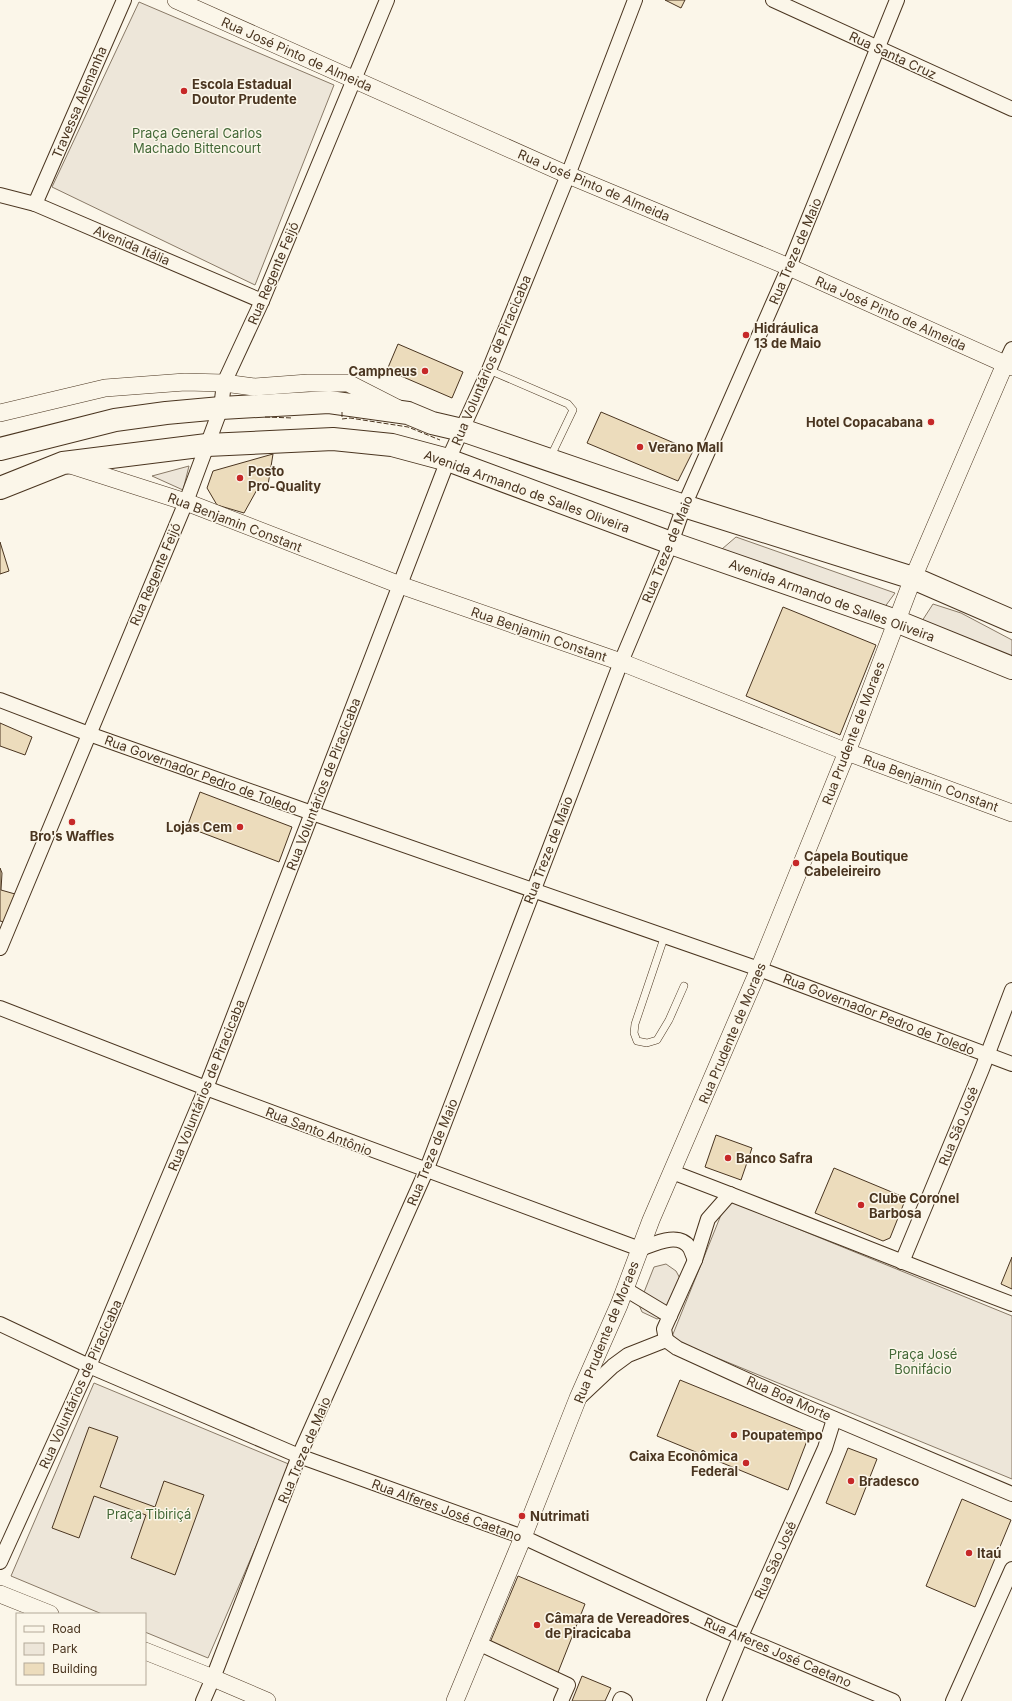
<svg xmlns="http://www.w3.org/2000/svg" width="1012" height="1701" font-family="Inter,sans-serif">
  <rect width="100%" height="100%" fill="#fbf6e9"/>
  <!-- green -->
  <g fill="#ede6d9" stroke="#887966">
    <path d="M139,2L334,85L255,285L52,187Z"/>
    <path d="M189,466L183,490L152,476Z"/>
    <path d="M736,537L895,593L884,608L722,549Z"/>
    <path d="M933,604L961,613L1012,640V657L922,621Z"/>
    <path d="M727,1200L1012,1316V1479L671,1339Z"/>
    <path d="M666,1264L676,1271L683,1284L670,1315L657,1319L642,1312L639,1305L654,1267Z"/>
    <path d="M94,1383L291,1465L208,1658L145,1632V1614H102L11,1576Z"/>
  </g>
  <!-- building -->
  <g fill="#ecdcbc" stroke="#4a3520">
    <path d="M665,0H685L681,8Z"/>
    <path d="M398,344L463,372L452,398L387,370Z"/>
    <path d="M601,412L693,451L678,481L587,443Z"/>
    <path d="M273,454L268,485L259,486L244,513L217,505L207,488L213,471Z"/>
    <path d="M0,542L9,571L0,574Z"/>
    <path d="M783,607L876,645L840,735L746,696Z"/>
    <path d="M0,723L32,737L25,755L0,746Z"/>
    <path d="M200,792L292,827L279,862L187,827Z"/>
    <path d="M0,868L2,873L1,890L15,894L4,922L0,921Z"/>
    <path d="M716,1135L752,1148L741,1180L705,1167Z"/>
    <path d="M834,1168L906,1198L890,1238L883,1241L815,1213Z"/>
    <path d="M1012,1257V1289L1001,1284Z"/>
    <path d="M680,1380L810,1433L788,1490L657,1436Z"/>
    <path d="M89,1427L118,1437L100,1487L155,1507L164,1481L204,1495L175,1575L131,1558L146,1515L94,1496L79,1538L52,1528Z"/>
    <path d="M848,1448L877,1459L855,1515L826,1503Z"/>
    <path d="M962,1499L1011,1520L975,1607L926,1586Z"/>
    <path d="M518,1576L585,1604L557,1675L489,1645Z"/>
    <path d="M582,1676L611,1688L605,1701H572Z"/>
  </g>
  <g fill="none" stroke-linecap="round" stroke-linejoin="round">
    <defs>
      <g id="service">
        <path d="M489,370L568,404L573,410L550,458"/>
        <path d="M665,935L635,1024L634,1033L637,1041L647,1043L657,1040L669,1020L684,986"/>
      </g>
      <g id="minor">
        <path d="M773,0L1012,109"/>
        <path d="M0,195L35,204L262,301"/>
        <path d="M35,204L124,0"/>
        <path d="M1005,364L1012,349"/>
        <path d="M0,700L89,734L312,813L759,969L1012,1064"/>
        <path d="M0,948L186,502L221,408L224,383L262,301L387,0"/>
        <path d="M0,1008L206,1088L640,1249C654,1244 679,1231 690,1248C692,1252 693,1256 695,1260"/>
        <path d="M672,1172C786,1215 898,1261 1012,1304"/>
        <path d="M902,1262L982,1069L1012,990"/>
        <path d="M625,1289L670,1316"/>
        <path d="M0,1324L89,1366L299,1456L523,1537L724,1630L893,1701"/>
        <path d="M666,1340L664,1329L695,1260L708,1219L730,1194"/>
        <path d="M580,1397L613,1366L628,1355L666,1340L677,1348L802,1405L1012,1494"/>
        <path d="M0,1562L89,1366L206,1088L448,460L489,370L568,175L635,0"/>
        <path d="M478,1643L568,1685L561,1701"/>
        <path d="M203,1701L213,1678L299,1456L426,1171L621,662L671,543L684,506L789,267L897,0"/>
        <path d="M620,1701L621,1699L625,1701"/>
        <path d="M714,1701L741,1636L825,1448L834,1419"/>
        <path d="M953,1701L1012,1569"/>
      </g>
      <g id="tertiary">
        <path d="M176,0L568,175L789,267L1012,367"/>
        <path d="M0,413L105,388L185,382L224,383L254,387L308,383H348L397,408"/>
        <path d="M67,464L186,502L400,585L621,662L847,752L1012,813"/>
        <path d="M0,1594L50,1614"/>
        <path d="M145,1651L213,1678L267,1701"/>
        <path d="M455,1701L523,1537L578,1398L619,1305L651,1220L759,969L847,752L913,578L1005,364"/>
      </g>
      <g id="primary">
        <path d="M0,449L115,420L166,413L221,408L329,402L408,413L432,423L462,430L684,506L913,578L1012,621"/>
        <path d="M0,488L63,463L207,445L333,439L392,445L448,460L671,543L896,621L1012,668"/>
      </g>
    </defs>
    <!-- service casing -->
    <use href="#service" stroke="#4a3520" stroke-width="8"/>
    <!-- minor casing -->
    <use href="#minor" stroke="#4a3520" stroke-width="16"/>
    <!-- tertiary casing -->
    <use href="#tertiary" stroke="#4a3520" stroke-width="18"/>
    <!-- primary casing -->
    <use href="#primary" stroke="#4a3520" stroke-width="24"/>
    <!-- service -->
    <use href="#service" stroke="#fbf6e9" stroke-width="7"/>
    <!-- minor -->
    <use href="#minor" stroke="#fbf6e9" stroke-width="14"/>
    <!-- tertiary -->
    <use href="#tertiary" stroke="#fbf6e9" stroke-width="17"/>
    <!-- primary -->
    <use href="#primary" stroke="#fbf6e9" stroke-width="22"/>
    <!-- fence -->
    <g stroke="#4a3520" stroke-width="1" stroke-dasharray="5 2" stroke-linecap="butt">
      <path d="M342,412V419L350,418L408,427L440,440"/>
      <path d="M265,417L293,418"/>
    </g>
  </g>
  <!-- markers -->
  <g fill="#c62828" stroke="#fbf6e9" stroke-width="1.5">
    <circle cx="184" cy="91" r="4"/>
    <circle cx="746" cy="335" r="4"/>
    <circle cx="425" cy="371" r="4"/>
    <circle cx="931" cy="422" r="4"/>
    <circle cx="640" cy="447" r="4"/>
    <circle cx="240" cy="478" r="4"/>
    <circle cx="72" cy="822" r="4"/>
    <circle cx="240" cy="827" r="4"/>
    <circle cx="796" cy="863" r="4"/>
    <circle cx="728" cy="1158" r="4"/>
    <circle cx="861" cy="1205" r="4"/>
    <circle cx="734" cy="1435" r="4"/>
    <circle cx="746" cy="1463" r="4"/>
    <circle cx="851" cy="1481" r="4"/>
    <circle cx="522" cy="1516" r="4"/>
    <circle cx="969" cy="1553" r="4"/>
    <circle cx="537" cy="1625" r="4"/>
  </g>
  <g text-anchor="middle" stroke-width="3" stroke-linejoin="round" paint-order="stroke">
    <!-- street labels -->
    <g font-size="13" fill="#4a3520" stroke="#fbf6e9">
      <text transform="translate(297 54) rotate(24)" y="5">Rua José Pinto de Almeida</text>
      <text transform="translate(893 55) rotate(25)" y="5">Rua Santa Cruz</text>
      <text transform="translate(79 102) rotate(-67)" y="5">Travessa Alemanha</text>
      <text transform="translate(594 185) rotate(23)" y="5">Rua José Pinto de Almeida</text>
      <text transform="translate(132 245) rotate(23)" y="5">Avenida Itália</text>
      <text transform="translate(795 251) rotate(-67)" y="5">Rua Treze de Maio</text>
      <text transform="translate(273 273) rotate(-67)" y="5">Rua Regente Feijó</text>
      <text transform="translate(891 313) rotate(24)" y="5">Rua José Pinto de Almeida</text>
      <text transform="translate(491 360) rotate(-67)" y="5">Rua Voluntários de Piracicaba</text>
      <text transform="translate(527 491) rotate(20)" y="5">Avenida Armando de Salles Oliveira</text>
      <text transform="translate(235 522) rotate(21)" y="5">Rua Benjamin Constant</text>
      <text transform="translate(667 549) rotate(-68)" y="5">Rua Treze de Maio</text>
      <text transform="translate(155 574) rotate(-67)" y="5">Rua Regente Feijó</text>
      <text transform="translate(832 600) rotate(20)" y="5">Avenida Armando de Salles Oliveira</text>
      <text transform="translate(539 634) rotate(19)" y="5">Rua Benjamin Constant</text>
      <text transform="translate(853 733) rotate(-69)" y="5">Rua Prudente de Moraes</text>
      <text transform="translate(201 774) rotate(20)" y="5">Rua Governador Pedro de Toledo</text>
      <text transform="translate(931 783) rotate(20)" y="5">Rua Benjamin Constant</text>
      <text transform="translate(323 784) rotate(-69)" y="5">Rua Voluntários de Piracicaba</text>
      <text transform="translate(548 850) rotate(-69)" y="5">Rua Treze de Maio</text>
      <text transform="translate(879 1014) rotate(21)" y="5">Rua Governador Pedro de Toledo</text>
      <text transform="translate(732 1033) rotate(-67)" y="5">Rua Prudente de Moraes</text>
      <text transform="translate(206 1085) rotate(-68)" y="5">Rua Voluntários de Piracicaba</text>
      <text transform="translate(958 1126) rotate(-68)" y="5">Rua São José</text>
      <text transform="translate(319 1131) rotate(21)" y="5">Rua Santo Antônio</text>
      <text transform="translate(432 1152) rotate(-68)" y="5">Rua Treze de Maio</text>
      <text transform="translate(606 1332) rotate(-68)" y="5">Rua Prudente de Moraes</text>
      <text transform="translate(80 1384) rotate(-66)" y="5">Rua Voluntários de Piracicaba</text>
      <text transform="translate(789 1398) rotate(24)" y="5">Rua Boa Morte</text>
      <text transform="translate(304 1450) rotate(-67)" y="5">Rua Treze de Maio</text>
      <text transform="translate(447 1510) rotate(20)" y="5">Rua Alferes José Caetano</text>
      <text transform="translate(775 1560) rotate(-66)" y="5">Rua São José</text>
      <text transform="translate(778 1652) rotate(23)" y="5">Rua Alferes José Caetano</text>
    </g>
    <!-- poi labels -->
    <g font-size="13" font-weight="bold" fill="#4a3520" stroke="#fbf6e9" text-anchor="start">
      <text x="192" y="89">Escola Estadual<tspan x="192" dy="15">Doutor Prudente</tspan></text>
      <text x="754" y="333">Hidráulica<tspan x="754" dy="15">13 de Maio</tspan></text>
      <text x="417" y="376" text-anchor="end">Campneus</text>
      <text x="923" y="427" text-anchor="end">Hotel Copacabana</text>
      <text x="648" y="452">Verano Mall</text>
      <text x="248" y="476">Posto<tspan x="248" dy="15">Pro-Quality</tspan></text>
      <text x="232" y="832" text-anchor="end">Lojas Cem</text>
      <text x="72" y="841" text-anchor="middle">Bro's Waffles</text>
      <text x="804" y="861">Capela Boutique<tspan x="804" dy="15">Cabeleireiro</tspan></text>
      <text x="736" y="1163">Banco Safra</text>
      <text x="869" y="1203">Clube Coronel<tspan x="869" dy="15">Barbosa</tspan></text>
      <text x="742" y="1440">Poupatempo</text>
      <text x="738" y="1461" text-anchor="end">Caixa Econômica<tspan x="738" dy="15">Federal</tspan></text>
      <text x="859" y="1486">Bradesco</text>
      <text x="530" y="1521">Nutrimati</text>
      <text x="977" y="1558">Itaú</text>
      <text x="545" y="1623">Câmara de Vereadores<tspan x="545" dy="15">de Piracicaba</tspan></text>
    </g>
    <!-- park labels -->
    <g font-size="13" fill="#436837" stroke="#fbf6e9">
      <text x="197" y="138">Praça General Carlos<tspan x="197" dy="15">Machado Bittencourt</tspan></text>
      <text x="923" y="1359">Praça José<tspan x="923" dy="15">Bonifácio</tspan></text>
      <text x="149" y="1519">Praça Tibiriçá</text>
    </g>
  </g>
  <!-- legend -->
  <rect x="16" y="1613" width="130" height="72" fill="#fbf6e9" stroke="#b4a999"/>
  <rect x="24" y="1626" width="20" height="6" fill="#fbf6e9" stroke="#b4a999"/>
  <text x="52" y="1633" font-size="12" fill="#4a3520">Road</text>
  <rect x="24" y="1643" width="20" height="12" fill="#ede6d9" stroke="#b4a999"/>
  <text x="52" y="1653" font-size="12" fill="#4a3520">Park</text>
  <rect x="24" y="1663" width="20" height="12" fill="#ecdcbc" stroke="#b4a999"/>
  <text x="52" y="1673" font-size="12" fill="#4a3520">Building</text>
</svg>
